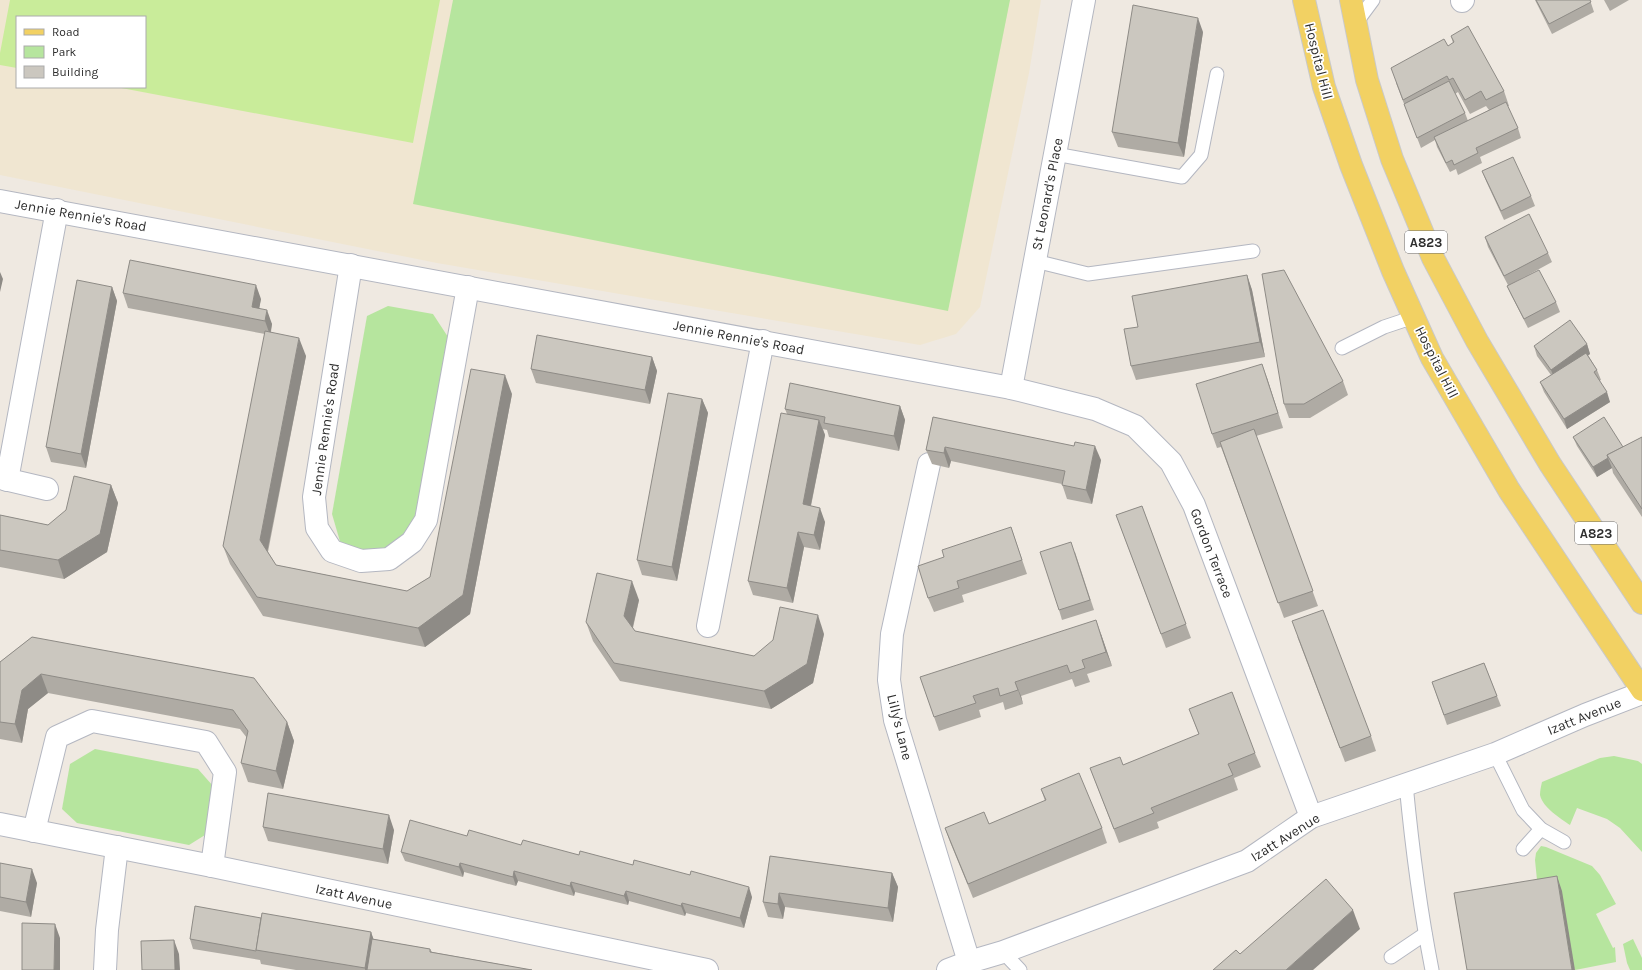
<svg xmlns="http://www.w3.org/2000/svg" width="1642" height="970" font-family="Karla,sans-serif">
  <rect width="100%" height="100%" fill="#efe9e1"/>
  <!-- education -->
  <path fill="#f0e6d1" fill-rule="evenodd" d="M0,0H1041L1029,73L980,307L956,334L920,345L437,263L0,175ZM17,17H145V87H17Z"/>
  <!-- green -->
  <g fill="#b6e59e">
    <path d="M453,0H1010L948,311L413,204Z"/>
    <path d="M388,306L433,314L448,337L412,534L384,555L341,545L332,514L367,316Z"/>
    <path d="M95,749L198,769L213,786L205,835L189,845L77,823L62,809L70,764Z"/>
    <path d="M1614,756L1638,761L1642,764V852L1620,828L1607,819L1577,808L1570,825C1560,818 1543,808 1540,795C1540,791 1541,786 1542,782L1600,758Z"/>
    <path d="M1541,846L1546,847L1592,866L1600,875L1616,904L1596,914L1613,948L1615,947L1616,962L1575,970L1537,880L1535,860L1536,853Z"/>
    <path d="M1633,939L1642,958V970H1630L1627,963L1623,944Z"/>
  </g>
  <!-- pitch -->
  <path fill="#c9ec9a" d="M10,0H440L413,143L116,87H145V17H17V68L0,65V53Z"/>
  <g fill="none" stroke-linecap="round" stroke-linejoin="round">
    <defs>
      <g id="lane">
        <path d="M1356,23L1373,0"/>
        <path d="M1055,154L1182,177L1201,155L1217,74"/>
        <path d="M1035,261L1088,274L1253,251"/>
        <path d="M1342,348L1384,327L1414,317"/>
        <path d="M1495,754L1523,810L1541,829L1564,842"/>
        <path d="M1406,784C1412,847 1420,909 1432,970"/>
        <path d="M1523,849L1541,829"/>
        <path d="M1003,952L1020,970"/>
        <path d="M1391,957L1425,934"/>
      </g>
      <g id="street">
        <path d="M1462,1L1463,0"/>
        <path d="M0,201L1011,388L1095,409L1135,426L1171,462L1194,505L1311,817"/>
        <path d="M351,265L314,497L317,528L332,551L361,561L389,559L412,542L426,520L468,287"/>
        <path d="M1011,388L1084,0"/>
        <path d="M929,464L892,634L889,680L895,720L969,962"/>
        <path d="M0,478L47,489"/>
        <path d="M7,480L57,210"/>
        <path d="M708,626L763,341"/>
        <path d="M0,824L212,866L707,970"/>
        <path d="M34,831L57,737L92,721L206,742L225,772L212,866"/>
        <path d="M105,970L107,930L117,847"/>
        <path d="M948,970L969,962L1003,952L1247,861L1311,817L1495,754L1585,715L1642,693"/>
      </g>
      <g id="primary">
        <path d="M1304,0L1324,87L1351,165L1393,271L1432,358L1509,490L1642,690"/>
        <path d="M1351,0L1367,80L1392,159L1433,258L1477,341L1550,464L1642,603"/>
      </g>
    </defs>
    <!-- lane casing -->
    <use href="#lane" stroke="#b4b7c1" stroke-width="15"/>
    <!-- street casing -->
    <use href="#street" stroke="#b4b7c1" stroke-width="24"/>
    <!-- primary casing -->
    <use href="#primary" stroke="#c9c9c9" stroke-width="24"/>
    <!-- lane -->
    <use href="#lane" stroke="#fff" stroke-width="13"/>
    <!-- street -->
    <use href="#street" stroke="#fff" stroke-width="22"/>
    <!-- primary -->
    <use href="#primary" stroke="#f2d163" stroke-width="22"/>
  </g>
  <!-- wall -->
  <g fill="#afaba4" fill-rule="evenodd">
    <path d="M1535,0H1590L1594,12L1552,34Z"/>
    <path d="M1604,0H1629L1610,11Z"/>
    <path d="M1203,32L1184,157L1118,147L1112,132Z"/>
    <path d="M1451,36L1504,91L1509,106H1507L1518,128L1521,138L1480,157L1482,163L1458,175L1456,169L1450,172L1437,147L1435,140L1421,148L1396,83L1453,43ZM1458,92L1470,114L1486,106L1489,110L1468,121L1465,113L1455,94Z"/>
    <path d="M1482,171L1531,196L1535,206L1504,220L1486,181Z"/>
    <path d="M1485,237L1548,253L1552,262L1515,282L1556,302L1560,312L1528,328L1511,295L1507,286L1508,285L1488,247Z"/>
    <path d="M1247,275L1252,290L1265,357L1136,380L1131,366L1138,327Z"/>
    <path d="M112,287L117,301L86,468L51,462L46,447Z"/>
    <path d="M123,293L261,299L259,308L272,324L271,332L306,356L268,552L276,565L407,591L430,577L512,394L470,614L425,647L263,616L230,564L223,546L265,334L128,308Z"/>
    <path d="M1587,344L1590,354L1588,355L1597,370L1601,380L1599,381L1610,402L1567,429L1544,392L1540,382L1551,375L1537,356L1534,346Z"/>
    <path d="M652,357L657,371L650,404L536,383L531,369Z"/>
    <path d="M1267,378L1283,428L1256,436L1318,606L1284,618L1221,447L1217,448L1212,434Z"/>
    <path d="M1343,381L1348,395L1310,418H1289L1284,404Z"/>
    <path d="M702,399L708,413L677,581L642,575L637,560Z"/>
    <path d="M900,406L905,420L899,451L829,437L827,430L823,429L825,435L811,506L825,522L820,550L804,547L793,603L753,595L748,581L787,414L785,409Z"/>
    <path d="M933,417L1101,460L1092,504L1067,499L1062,484L951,461L949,468L932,464L926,450Z"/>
    <path d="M1573,437L1623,447L1642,437V517L1613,473L1612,468L1597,477L1577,446Z"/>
    <path d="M111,485L118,503L107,552L64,579L0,567V515L48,525Z"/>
    <path d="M1142,506L1191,638L1166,648L1116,515Z"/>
    <path d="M1011,527L1027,574L962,595L964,602L934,612L928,598L944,557Z"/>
    <path d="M1075,552L1094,610L1062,620L1059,610Z"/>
    <path d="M639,600L633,628L635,631L754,656L824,634L813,683L771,709L620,681L593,641L586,622Z"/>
    <path d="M1101,634L1112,666L1087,674L1090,682L1075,687L1072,679L1021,696L1023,704L1005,710L1003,702L979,710L981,717L939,731L920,677Z"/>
    <path d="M1297,636L1371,736L1376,751L1345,762Z"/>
    <path d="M32,637L287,722L294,741L283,789L248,782L241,763L247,738L240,729L48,693L28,709L22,743L0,739V662Z"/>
    <path d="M1484,663L1501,706L1447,725L1432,682Z"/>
    <path d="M1189,709L1255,753L1261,767L1234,778L1238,790L1157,822L1159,828L1119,843L1090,768L1123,765L1199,735Z"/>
    <path d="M1041,789L1102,828L1107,843L973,898L950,842L945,828L989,824L1045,801Z"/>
    <path d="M263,827L394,830L388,864L268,841Z"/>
    <path d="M467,836L579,855L752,897L744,928L686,913L685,916L629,901L628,905L575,892L574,896L518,881L516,886L464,872L463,877L405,861L401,852Z"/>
    <path d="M770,856L892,873L898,887L893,922L785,907L783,919L768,917L763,902Z"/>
    <path d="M0,863L37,883L31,917L0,911Z"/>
    <path d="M261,918L371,932L373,939L430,949L432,952L532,970H296L261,964L260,960L193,949L190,939Z"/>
  </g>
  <!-- shaded-wall -->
  <g fill="#8e8b86">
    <path d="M1198,18L1203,32L1184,157L1178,143Z"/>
    <path d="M0,272L3,279L0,292Z"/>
    <path d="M1247,275L1252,290L1265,357L1260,342Z"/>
    <path d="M256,285L261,299L257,320L252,307Z"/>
    <path d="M112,287L117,301L86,468L81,454Z"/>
    <path d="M267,310L272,324L270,335L265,321Z"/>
    <path d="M299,338L306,356L266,558L260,540Z"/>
    <path d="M1587,344L1590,354L1555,380L1551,370Z"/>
    <path d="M652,357L657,371L650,404L645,390Z"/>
    <path d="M1262,364L1267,378L1283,428L1278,413Z"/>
    <path d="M505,375L512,394L470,614L425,647L418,628Z"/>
    <path d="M1607,392L1610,402L1567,429L1564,419Z"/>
    <path d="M702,399L708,413L677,581L672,567Z"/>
    <path d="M900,406L905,420L899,451L894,436Z"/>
    <path d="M819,420L825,435L808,519L803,504Z"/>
    <path d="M1095,446L1101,460L1092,504L1086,490Z"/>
    <path d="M945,447L951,461L949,468L944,453Z"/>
    <path d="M1608,458L1612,468L1597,477L1593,467Z"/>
    <path d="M111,485L118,503L107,552L64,579L58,560Z"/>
    <path d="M820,508L825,522L820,550L814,535Z"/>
    <path d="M798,532L804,547L793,603L787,588Z"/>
    <path d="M632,581L639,600L631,634L624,616Z"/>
    <path d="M818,615L824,634L813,683L771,709L764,691Z"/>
    <path d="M1096,620L1101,634L1112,666L1106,652Z"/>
    <path d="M41,674L48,693L28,709L22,743L15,724L22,690Z"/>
    <path d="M1015,682L1021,696L1023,704L1018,690Z"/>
    <path d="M287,722L294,741L283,789L276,771Z"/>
    <path d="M389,815L394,830L388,864L383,849Z"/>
    <path d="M460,863L464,872L463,877L459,867Z"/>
    <path d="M32,869L37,883L31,917L26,902Z"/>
    <path d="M514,871L518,881L516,886L513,877Z"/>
    <path d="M892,873L898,887L893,922L888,908Z"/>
    <path d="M1557,876L1562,891L1575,970H1572Z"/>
    <path d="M571,882L575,892L574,896L570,886Z"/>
    <path d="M749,887L752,897L744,928L740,918Z"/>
    <path d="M626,891L629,901L628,905L624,896Z"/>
    <path d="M779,893L785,907L783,919L778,904Z"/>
    <path d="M682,903L686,913L685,916L681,906Z"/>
    <path d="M1353,910L1360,929L1313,970H1286Z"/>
    <path d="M55,924L60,938V970H54Z"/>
    <path d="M371,932L376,946L372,970H365V968Z"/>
    <path d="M174,940L179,954L180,970H175Z"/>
  </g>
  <!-- building -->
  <g fill="#cbc7bf" stroke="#8e8b86">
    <path d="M1536,0H1590L1591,2L1549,24Z"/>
    <path d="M1133,5L1198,18L1178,143L1112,132Z"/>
    <path d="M1468,26L1504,91L1486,100L1481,91L1465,100L1453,78L1449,80L1447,76L1403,100L1391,68L1444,39L1448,46L1454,42L1451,36Z"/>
    <path d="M1449,81L1465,113L1417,138L1404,104Z"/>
    <path d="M1506,102L1518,128L1476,148L1478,153L1454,165L1452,160L1446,163L1434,137Z"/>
    <path d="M1513,157L1531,196L1501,211L1482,171Z"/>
    <path d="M1529,214L1548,253L1504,276L1485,237Z"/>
    <path d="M130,260L256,285L252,307L267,310L265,321L123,293Z"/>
    <path d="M1284,270L1343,381L1304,404H1284L1262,274Z"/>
    <path d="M1539,270L1556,302L1524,319L1507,286Z"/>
    <path d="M1247,275L1260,342L1131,366L1124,329L1138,327L1132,296Z"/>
    <path d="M77,280L112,287L81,454L46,447Z"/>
    <path d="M1570,320L1587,344L1551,370L1534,346Z"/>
    <path d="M265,331L299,338L260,540L276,565L407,591L430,577L471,369L505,375L463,595L418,628L257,597L223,546Z"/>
    <path d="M537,335L652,357L645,390L531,369Z"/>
    <path d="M1586,353L1597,370L1594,372L1607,392L1564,419L1540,382Z"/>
    <path d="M1262,364L1278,413L1212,434L1196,384Z"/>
    <path d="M790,383L900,406L894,436L824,423L825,417L785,409Z"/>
    <path d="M668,393L702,399L672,567L637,560Z"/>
    <path d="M781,413L819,420L803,504L820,508L814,535L798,532L787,588L748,581Z"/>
    <path d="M933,417L1074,446L1075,442L1095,446L1086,490L1062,485L1065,471L945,447L944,453L926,450Z"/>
    <path d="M1604,417L1623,447L1607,455L1608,458L1593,467L1573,437Z"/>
    <path d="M1254,429L1313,591L1278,603L1220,442Z"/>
    <path d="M1642,437V509L1607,455Z"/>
    <path d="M74,476L111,485L100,534L58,560L0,550V515L48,525L66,510Z"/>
    <path d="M1142,506L1186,624L1161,634L1116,515Z"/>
    <path d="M1011,527L1022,560L957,581L959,588L928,598L918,566L944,557L942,550Z"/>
    <path d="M1071,542L1090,600L1059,610L1040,552Z"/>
    <path d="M597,573L632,581L624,616L635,631L754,656L773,640L780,607L818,615L807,664L764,691L614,663L586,622Z"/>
    <path d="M1323,610L1371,736L1340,748L1292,621Z"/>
    <path d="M1096,620L1106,652L1082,660L1085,668L1070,673L1067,665L1015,682L1018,690L1000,696L998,688L973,696L976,703L934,717L920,677Z"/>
    <path d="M32,637L254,678L287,722L276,771L241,763L248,731L233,710L41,674L22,690L15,724L0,722V662Z"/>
    <path d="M1484,663L1497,696L1444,715L1432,682Z"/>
    <path d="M1232,692L1255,753L1228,764L1233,775L1151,808L1154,813L1114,829L1090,768L1120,757L1123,765L1199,734L1189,709Z"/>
    <path d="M1079,773L1102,828L968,884L945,828L984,812L989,824L1046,800L1041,789Z"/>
    <path d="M268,793L389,815L383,849L263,827Z"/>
    <path d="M410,820L467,836L469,830L521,845L523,840L579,855L580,851L633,865L634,860L690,875L691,871L749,887L740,918L682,903L681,906L626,891L624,896L571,882L570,886L514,871L513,877L460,863L459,867L401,852Z"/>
    <path d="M770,856L892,873L888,908L779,893L778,904L763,902Z"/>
    <path d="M0,863L32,869L26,902L0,897Z"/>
    <path d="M1557,876L1572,970H1467L1454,893Z"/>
    <path d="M1326,879L1353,910L1286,970H1213L1236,950L1240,954Z"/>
    <path d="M195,906L261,918L256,951L190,939Z"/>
    <path d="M262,913L371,932L365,968L256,950Z"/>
    <path d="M22,923L55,924L54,970H22Z"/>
    <path d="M372,939L430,949V952L532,970H367Z"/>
    <path d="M174,940L175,970H142L141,941Z"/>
  </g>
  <g text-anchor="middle" stroke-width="3.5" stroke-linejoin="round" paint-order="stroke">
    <!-- shield labels -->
    <g fill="#fff" stroke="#6d6d6d" stroke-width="1">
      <rect x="1405" y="231" width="42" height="22" rx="3"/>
      <rect x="1575" y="522" width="42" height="22" rx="3"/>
    </g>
    <g font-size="13" font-weight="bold" fill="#2e2e2e">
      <text x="1426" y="247">A823</text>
      <text x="1596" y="538">A823</text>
    </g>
    <!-- street labels -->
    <g font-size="14" fill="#2e2e2e" stroke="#fff">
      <text transform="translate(1319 61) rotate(76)" y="5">Hospital Hill</text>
      <text transform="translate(1047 194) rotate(-79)" y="5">St Leonard's Place</text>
      <text transform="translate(81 215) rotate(10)" y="5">Jennie Rennie's Road</text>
      <text transform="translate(739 337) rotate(11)" y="5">Jennie Rennie's Road</text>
      <text transform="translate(1437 362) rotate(63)" y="5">Hospital Hill</text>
      <text transform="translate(325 429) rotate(-82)" y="5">Jennie Rennie's Road</text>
      <text transform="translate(1212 553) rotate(69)" y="5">Gordon Terrace</text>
      <text transform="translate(1584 716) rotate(-22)" y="5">Izatt Avenue</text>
      <text transform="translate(900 727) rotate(76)" y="5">Lilly's Lane</text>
      <text transform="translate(1285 837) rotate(-32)" y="5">Izatt Avenue</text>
      <text transform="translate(354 896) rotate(12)" y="5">Izatt Avenue</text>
    </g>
  </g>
  <!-- legend -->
  <rect x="16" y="16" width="130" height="72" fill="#ffffff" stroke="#ababab"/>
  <rect x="24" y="29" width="20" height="6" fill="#f2d163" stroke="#ababab"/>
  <text x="52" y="36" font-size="12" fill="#2e2e2e">Road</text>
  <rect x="24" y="46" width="20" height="12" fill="#b6e59e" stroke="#ababab"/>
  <text x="52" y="56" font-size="12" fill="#2e2e2e">Park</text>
  <rect x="24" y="66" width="20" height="12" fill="#cbc7bf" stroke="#ababab"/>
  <text x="52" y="76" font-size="12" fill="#2e2e2e">Building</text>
</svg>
